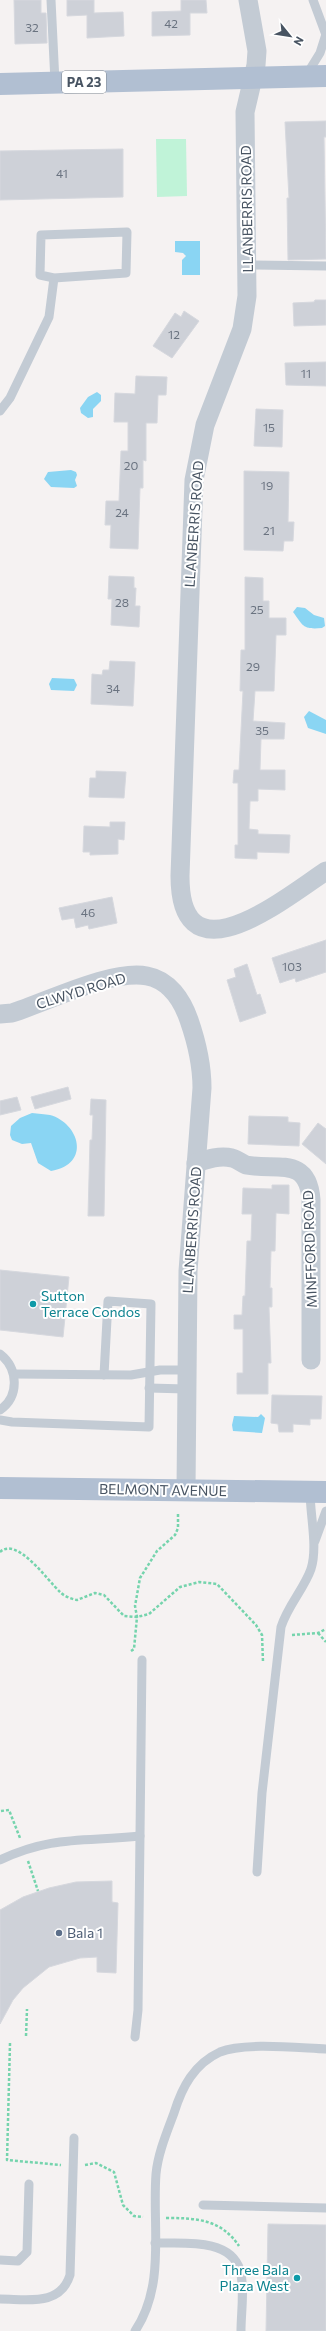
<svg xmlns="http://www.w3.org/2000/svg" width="326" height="2331" font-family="Commissioner,sans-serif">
  <rect width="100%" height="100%" fill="#f5f2f2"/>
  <!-- green -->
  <path fill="#c0f3d8" d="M156,139H186L187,196L157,197Z"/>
  <!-- water -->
  <g fill="#8ad5f3">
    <path d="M175,241H200V275H182V260L186,256L183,253L175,252Z"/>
    <path d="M97,392L101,395V401L93,409V417L88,418L81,413L80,408L88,397Z"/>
    <path d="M71,470L76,472L77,475L75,480L77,486L74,488L51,487L44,479L48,472Z"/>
    <path d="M297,607L305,608L314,615L324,618L325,626L322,628C302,630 303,625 293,612Z"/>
    <path d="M52,678L74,679L77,685L74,691L51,690L49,684Z"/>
    <path d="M309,711L326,720V734L308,728L304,717Z"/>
    <path d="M32,1113C38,1114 45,1114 50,1115C79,1123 92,1164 51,1171L38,1163L31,1143L22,1144L12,1140L10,1135L11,1126L20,1118Z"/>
    <path d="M261,1414L265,1418L262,1433L233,1431L232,1425L234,1416L258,1417Z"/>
  </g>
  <!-- building -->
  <g fill="#ced1d8" stroke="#d6d8de">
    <path d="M14,0H41V13H46L47,43L15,44Z"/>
    <path d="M67,0H94V13L123,12L124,36L87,38V15L67,16Z"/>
    <path d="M181,0H206L207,13H190V35L152,36V12L181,11Z"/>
    <path d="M326,121V137H324L326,259L288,260L287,198H289L285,122Z"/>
    <path d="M123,149V197L0,200V151Z"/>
    <path d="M315,300H326V325L294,326L293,303L314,302Z"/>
    <path d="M184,311L199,321L172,358L153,346L175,313L181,317Z"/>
    <path d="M326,362V386L286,385L285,363Z"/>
    <path d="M136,376L167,377L166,395H158L157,423H146V461L143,460V488H140L138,549L110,548L111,525H105L106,501H119L121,451H128V422H114L115,393L135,394Z"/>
    <path d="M256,409L283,410L282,447L254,446Z"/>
    <path d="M244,471L289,472L288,522H294L293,541H284L283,551L244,550Z"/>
    <path d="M109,576L134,577V588H136L135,606H140L139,627L111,625L112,599H108Z"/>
    <path d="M245,577L263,578V601H269V618H286V635H276L274,691H255L253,721L285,723L284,739H261L260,770H285V790L258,789V801H250L249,829L258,830V834L290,835L289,853L257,852V859L235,858V845H238V783H233L234,770H239L243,691H240L241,650H245Z"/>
    <path d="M110,661L135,662L133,706L91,704L92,674L102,675L103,670H109Z"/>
    <path d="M96,771L126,772L124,798L89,797L90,778H96Z"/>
    <path d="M110,822H125L124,840L118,839V854L90,855V852H83L84,826L110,827Z"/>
    <path d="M112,897L117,923L89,929L88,925L76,928L74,918L62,920L59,908Z"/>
    <path d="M326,940V972L296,982L295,978L280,983L272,958Z"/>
    <path d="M247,964L257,995L260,994L266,1013L240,1022L227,980L236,977L234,969Z"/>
    <path d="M68,1087L71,1099L35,1109L31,1097Z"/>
    <path d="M17,1097L21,1110L0,1115V1101Z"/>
    <path d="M91,1099L106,1100L104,1216H88L90,1140H92L93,1115H90Z"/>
    <path d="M249,1116L288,1117V1122L300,1123L299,1146L248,1144Z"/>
    <path d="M318,1123L326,1129V1164L302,1144Z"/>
    <path d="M272,1185H289V1214L276,1213L275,1251H271L270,1288H272V1307H269L271,1363H268V1394H237V1373H243V1329H234V1315H242L243,1296H245L247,1241H251L252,1214H242L243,1188L272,1189Z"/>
    <path d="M0,1270L69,1277L63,1337L0,1330Z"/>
    <path d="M272,1395L322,1396L321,1419H310V1425L293,1424V1432H279L278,1424L271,1423Z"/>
    <path d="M112,1881V1902L118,1903L116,1973L97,1972V1957L80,1958L49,1967L23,1988L13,2000L0,2024V1910L23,1897L49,1888L76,1882Z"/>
    <path d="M268,2224L326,2225V2331H266Z"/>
  </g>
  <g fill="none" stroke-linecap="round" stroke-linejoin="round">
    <!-- path -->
    <g stroke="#75d4ad" stroke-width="2.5" stroke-dasharray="3 2" stroke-linecap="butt">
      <path d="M0,1552C17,1536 48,1581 60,1592C64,1596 71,1599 77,1600L95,1593L104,1595L124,1616L137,1617L149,1614L180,1587L199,1582L217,1584L256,1625L262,1635L263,1662"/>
      <path d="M318,1633L326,1642"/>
      <path d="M292,1635L318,1633L326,1629"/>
      <path d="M131,1651L134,1649L137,1617L135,1606L140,1578L157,1551L175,1535L178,1528V1512"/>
      <path d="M1,1811L9,1810L20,1838"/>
      <path d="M28,1861L38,1891"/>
      <path d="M26,2036L27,2009"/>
      <path d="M10,2043L7,2160L61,2165"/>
      <path d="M85,2165L96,2163L114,2172L123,2205L134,2216L143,2217"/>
      <path d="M166,2218C196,2218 221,2219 239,2246"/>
    </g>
    <!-- lane -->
    <g stroke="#c3cbd4" stroke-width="9">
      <path d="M51,0L55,82"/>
      <path d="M313,0L326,35"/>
      <path d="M307,74L320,53L326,34"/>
      <path d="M248,265L326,266"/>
      <path d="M0,411L10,398L49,317L54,278L126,273L127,232L41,235L40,275L54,278"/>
      <path d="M0,1354C18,1368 20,1396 0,1410"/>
      <path d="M14,1374L131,1375L160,1370H187"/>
      <path d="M149,1388L186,1389"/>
      <path d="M0,1420L12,1422L149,1427L151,1304L108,1301L104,1375"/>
      <path d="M315,1541L326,1511"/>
      <path d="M0,1860C52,1835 86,1842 140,1836"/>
      <path d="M257,1872L262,1793L281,1627C288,1605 304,1589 311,1569C318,1547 310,1515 310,1491"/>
      <path d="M135,2037L138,2010L142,1660"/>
      <path d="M203,2205L326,2208"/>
      <path d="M155,2243C181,2244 230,2237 240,2270C245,2288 241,2312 241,2331"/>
      <path d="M0,2260L18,2261L27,2252L29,2184"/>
      <path d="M0,2299C27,2299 60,2307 70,2275L74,2138"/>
      <path d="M135,2331C166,2285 152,2226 156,2174C158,2153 167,2132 174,2113C182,2087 194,2064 220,2052C244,2042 299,2048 326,2049"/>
    </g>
    <!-- street -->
    <g stroke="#c3cbd4" stroke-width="19">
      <path d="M248,0L257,51L256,65L245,112L247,296L242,329L205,425L194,480L180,876C180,984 284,899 326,871"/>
      <path d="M0,1014L12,1013C47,1002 112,969 147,976C169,980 182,1000 189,1020C197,1043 202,1064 202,1088L188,1271L186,1490"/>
      <path d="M196,1163C208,1159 220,1155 232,1158C237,1159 241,1163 246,1165C276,1171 308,1155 311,1200V1360"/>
    </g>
    <!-- primary -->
    <g stroke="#b1bfd2" stroke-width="22">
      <path d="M0,84L326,76"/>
      <path d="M0,1488L326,1492"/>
    </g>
  </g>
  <!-- markers -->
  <g fill="#0f9aa8" stroke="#fff" stroke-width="1.5">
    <circle cx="33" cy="1304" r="4"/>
    <circle cx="297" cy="2278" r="4"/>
  </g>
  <circle fill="#5c6f8a" stroke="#fff" stroke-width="1.5" cx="59" cy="1933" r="4"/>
  <g text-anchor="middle" stroke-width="4" stroke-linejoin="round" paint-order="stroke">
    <!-- number labels -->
    <g font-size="12" fill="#6a7380">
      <text x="171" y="28">42</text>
      <text x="32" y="32">32</text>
      <text x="62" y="178">41</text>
      <text x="174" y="339">12</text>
      <text x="306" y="378">11</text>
      <text x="269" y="432">15</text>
      <text x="131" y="470">20</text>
      <text x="267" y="490">19</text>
      <text x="122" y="517">24</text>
      <text x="269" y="535">21</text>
      <text x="122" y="607">28</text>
      <text x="257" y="614">25</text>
      <text x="253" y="671">29</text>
      <text x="113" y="693">34</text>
      <text x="262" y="735">35</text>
      <text x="88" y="917">46</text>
      <text x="292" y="971">103</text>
    </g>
    <!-- shield labels -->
    <rect fill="#fff" stroke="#7f8791" stroke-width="1" x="62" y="71" width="44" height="22" rx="3"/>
    <g font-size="13" font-weight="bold" fill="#485462">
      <text x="84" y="87">PA 23</text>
    </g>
    <!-- street labels -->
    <g font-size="14" fill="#485462" stroke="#fff">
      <text transform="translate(247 209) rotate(-91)" y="5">LLANBERRIS ROAD</text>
      <text transform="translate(194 524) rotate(-86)" y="5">LLANBERRIS ROAD</text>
      <text transform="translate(81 991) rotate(-17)" y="5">CLWYD ROAD</text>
      <text transform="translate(192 1230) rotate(-86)" y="5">LLANBERRIS ROAD</text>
      <text transform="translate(310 1249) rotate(-92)" y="5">MINFFORD ROAD</text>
      <text transform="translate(163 1490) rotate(1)" y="5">BELMONT AVENUE</text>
    </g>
    <!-- culture labels -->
    <g font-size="14" fill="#0d838f" stroke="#fff" text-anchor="start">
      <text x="41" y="1301">Sutton<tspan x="41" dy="16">Terrace Condos</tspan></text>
      <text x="289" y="2275" text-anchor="end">Three Bala<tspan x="289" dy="16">Plaza West</tspan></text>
    </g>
    <!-- service labels -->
    <g font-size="14" fill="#4e5e75" stroke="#fff" text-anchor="start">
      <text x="67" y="1938">Bala 1</text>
    </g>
  </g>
  <!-- north arrow -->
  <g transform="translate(290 36) rotate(120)" stroke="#ffffff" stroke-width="3" paint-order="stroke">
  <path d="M0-3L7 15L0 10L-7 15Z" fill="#485462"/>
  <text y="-6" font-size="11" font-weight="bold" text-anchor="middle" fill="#485462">N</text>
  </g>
</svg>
